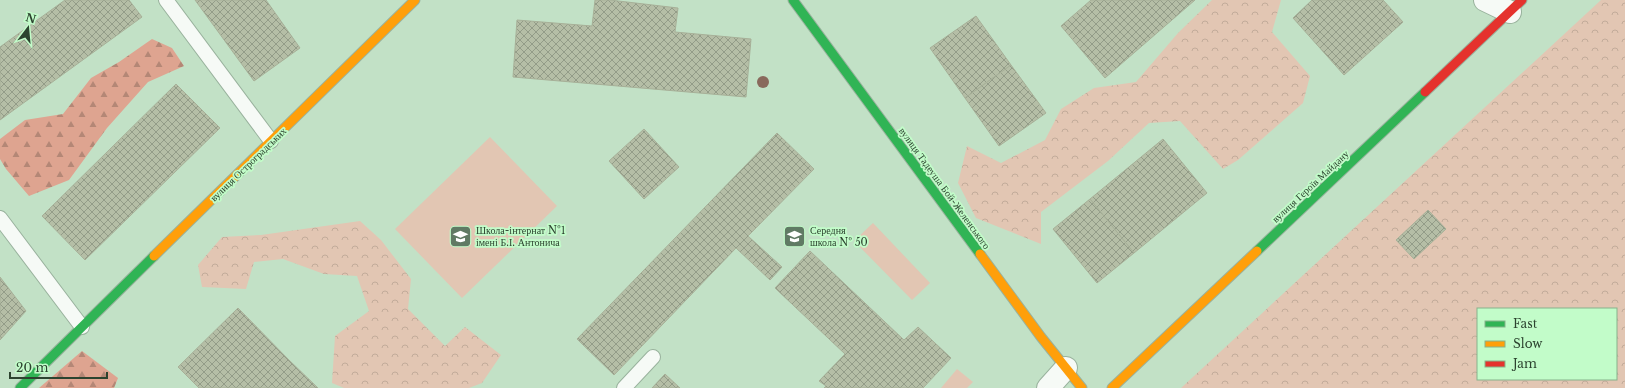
<svg xmlns="http://www.w3.org/2000/svg" width="1625" height="388" font-family="'Libre Baskerville',serif">
  <defs>
    <pattern id="forest-firs" width="22" height="20" patternUnits="userSpaceOnUse"><rect width="22" height="20" fill="#dea490"/><path d="M5 1l3.5 6h-7zM16 11l3.5 6h-7z" fill="#b48776"/></pattern>
    <pattern id="park-crowns" width="20" height="18" patternUnits="userSpaceOnUse"><rect width="20" height="18" fill="#e2c6b3"/><path d="M2 6a3 3 0 1 1 6 0M12 15a3 3 0 1 1 6 0" fill="none" stroke="#c2ab9a"/></pattern>
    <pattern id="building-cross-hatch" width="8" height="8" patternUnits="userSpaceOnUse"><rect width="8" height="8" fill="#b5bea6"/><path d="M0 0l8 8M0 8l8-8" fill="none" stroke="#939c88"/></pattern>
  </defs>
  <rect width="100%" height="100%" fill="#c2e1c6"/>
  <!-- grass -->
  <g fill="#e2c6b3">
    <path d="M490,137L557,206L462,298L395,229Z"/>
    <path d="M873,223L930,283L912,300L854,241Z"/>
    <path d="M957,369L973,382L967,388H941Z"/>
  </g>
  <!-- forest -->
  <g fill="url(#forest-firs)">
    <path d="M152,39L172,48L184,66L148,82L107,128L69,180L29,196L6,169L0,159V139L25,120L63,114L91,78L119,62Z"/>
    <path d="M82,351L118,378L114,388H39Z"/>
  </g>
  <!-- park -->
  <g fill="url(#park-crowns)" fill-rule="evenodd">
    <path d="M1212,0H1281L1272,32L1310,76L1303,103L1238,160L1223,169L1180,121L1149,123L1108,161L1041,212V244L976,218L958,183L967,146L1001,163L1045,140L1061,109L1094,88L1136,82L1178,33Z"/>
    <path d="M1601,0H1625V388H1181ZM1478,309H1616V379H1478Z"/>
    <path d="M360,221L381,240L411,279L408,309L445,346L465,327L501,355L482,383L469,388H344L332,383L335,336L369,311L357,276L324,274L283,259L254,262L246,289L202,287L198,265L222,237L261,235Z"/>
  </g>
  <!-- building -->
  <g fill="url(#building-cross-hatch)" stroke="#a7b098">
    <path d="M65,0H129L142,17L0,120V47Z"/>
    <path d="M195,0H266L300,48L254,81Z"/>
    <path d="M595,0H610L678,8L675,32L751,39L746,97L513,77L517,20L592,26Z"/>
    <path d="M1091,0H1195L1105,78L1061,26Z"/>
    <path d="M1312,0H1383L1403,22L1344,75L1293,18Z"/>
    <path d="M976,16L1011,65L965,98L930,48Z"/>
    <path d="M1011,65L1046,113L999,146L965,98Z"/>
    <path d="M176,84L220,128L85,260L42,216Z"/>
    <path d="M644,129L679,167L644,199L609,161Z"/>
    <path d="M777,133L814,169L748,236L782,267L770,280L736,248L614,375L577,339Z"/>
    <path d="M1163,139L1207,193L1134,253L1090,199Z"/>
    <path d="M1090,199L1134,253L1097,283L1053,229Z"/>
    <path d="M1428,210L1446,229L1414,259L1396,240Z"/>
    <path d="M810,251L904,340L918,327L951,358L923,388H824L826,386L819,381L845,354L775,288Z"/>
    <path d="M0,277L26,311L0,340Z"/>
    <path d="M238,308L289,360L318,388H199L178,367Z"/>
    <path d="M665,374L680,388H652Z"/>
  </g>
  <g fill="none" stroke-linecap="round" stroke-linejoin="round">
    <defs>
      <g id="lane">
        <path d="M166,0L271,141"/>
        <path d="M0,218L82,327"/>
        <path d="M624,388L653,357"/>
      </g>
      <g id="street">
        <path d="M1485,0L1510,12"/>
        <path d="M1048,388L1066,368"/>
      </g>
      <g id="fast">
        <path d="M793,0L980,254"/>
        <path d="M1257,251L1425,92"/>
        <path d="M20,388L154,256"/>
      </g>
      <g id="slow">
        <path d="M980,254L1041,337L1082,388"/>
        <path d="M154,256L415,0"/>
        <path d="M1112,388L1257,251"/>
      </g>
      <path id="jam" d="M1425,92L1522,0"/>
    </defs>
    <!-- lane casing -->
    <use href="#lane" stroke="#99b29d" stroke-width="16"/>
    <!-- street casing -->
    <use href="#street" stroke="#99b29d" stroke-width="24"/>
    <!-- fast casing -->
    <use href="#fast" stroke="#99b29d" stroke-width="11"/>
    <!-- slow casing -->
    <use href="#slow" stroke="#99b29d" stroke-width="11"/>
    <!-- jam casing -->
    <use href="#jam" stroke="#99b29d" stroke-width="11"/>
    <!-- lane -->
    <use href="#lane" stroke="#f6faf6" stroke-width="14"/>
    <!-- street -->
    <use href="#street" stroke="#f6faf6" stroke-width="22"/>
    <!-- fast -->
    <use href="#fast" stroke="#30b455" stroke-width="9"/>
    <!-- slow -->
    <use href="#slow" stroke="#ff9f0a" stroke-width="9"/>
    <!-- jam -->
    <use href="#jam" stroke="#e5322d" stroke-width="9"/>
  </g>
  <!-- trees -->
  <circle fill="#89695c" cx="763" cy="82" r="6"/>
  <!-- icons -->
  <defs>
    <symbol id="school-square" viewBox="-11 -11 22 22"><rect x="-9" y="-9" width="18" height="18" rx="4" fill="#607a64" stroke="#c2fcc9"/><path d="M0-5L7-2L0 1L-7-2ZM-4 1L0 2.5L4 1V4Q0 6-4 4Z" fill="#fff"/></symbol>
  </defs>
  <g fill-rule="evenodd">
    <use href="#school-square" x="448" y="224" width="25" height="25"/>
    <use href="#school-square" x="782" y="224" width="25" height="25"/>
  </g>
  <g text-anchor="middle" stroke-width="3.5" stroke-linejoin="round" paint-order="stroke">
    <!-- street labels -->
    <g font-size="10" fill="#2c432f" stroke="#c2fcc9">
      <text transform="translate(248 164) rotate(-44)" y="4">вулиця Остроградських</text>
      <text transform="translate(1310 186) rotate(-43)" y="4">вулиця Героїв Майдану</text>
      <text transform="translate(945 188) rotate(54)" y="4">вулиця Тадеуша Бой-Желенського</text>
    </g>
    <!-- poi labels -->
    <g font-size="10" fill="#2c432f" stroke="#c2fcc9" text-anchor="start">
      <text x="476" y="234">Школа-інтернат №1<tspan x="476" dy="12">імені Б.І. Антонича</tspan></text>
      <text x="810" y="234">Середня<tspan x="810" dy="12">школа № 50</tspan></text>
    </g>
  </g>
  <!-- legend -->
  <rect x="1477" y="308" width="140" height="72" fill="#c2fcc9" stroke="#86b28b"/>
  <rect x="1485" y="321" width="20" height="6" fill="#30b455" stroke="#86b28b"/>
  <text x="1513" y="328" font-size="12" fill="#2c432f">Fast</text>
  <rect x="1485" y="341" width="20" height="6" fill="#ff9f0a" stroke="#86b28b"/>
  <text x="1513" y="348" font-size="12" fill="#2c432f">Slow</text>
  <rect x="1485" y="361" width="20" height="6" fill="#e5322d" stroke="#86b28b"/>
  <text x="1513" y="368" font-size="12" fill="#2c432f">Jam</text>
  <!-- north arrow -->
  <g transform="translate(28 28) rotate(16)" stroke="#c2fcc9" stroke-width="3" paint-order="stroke">
  <path d="M0-3L7 15L0 10L-7 15Z" fill="#2c432f"/>
  <text y="-6" font-size="11" font-weight="bold" text-anchor="middle" fill="#2c432f">N</text>
  </g>
  <!-- scale -->
  <path d="M10 372v6h97v-6" fill="none" stroke="#2c432f" stroke-width="2"/>
  <text x="16" y="372" font-size="12" fill="#2c432f" stroke="#c2fcc9" stroke-width="3" paint-order="stroke">20 m</text>
</svg>
